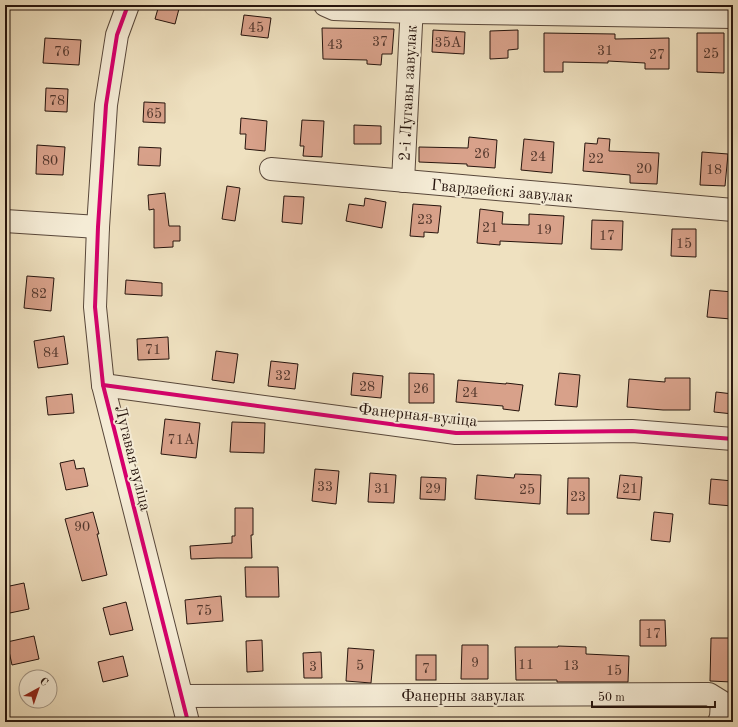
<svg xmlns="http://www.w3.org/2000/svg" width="738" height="727" font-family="'Old Standard TT',serif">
  <rect width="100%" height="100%" fill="#efe1c0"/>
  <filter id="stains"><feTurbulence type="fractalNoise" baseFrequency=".005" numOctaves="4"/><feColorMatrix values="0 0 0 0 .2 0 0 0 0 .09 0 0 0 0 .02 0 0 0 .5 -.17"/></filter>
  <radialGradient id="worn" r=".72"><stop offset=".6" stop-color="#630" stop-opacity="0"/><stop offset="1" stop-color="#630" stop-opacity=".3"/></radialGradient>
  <!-- building -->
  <g fill="#d8a18a" stroke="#26140d">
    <path d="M159,5H180L175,24L155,19Z"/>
    <path d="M244,15L271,18L268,38L241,35Z"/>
    <path d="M322,28L394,29L392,54H382L381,65L367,64V60L323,59Z"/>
    <path d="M433,30L465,32L464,54L432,52Z"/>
    <path d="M518,30V49L508,50V58L490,59V31Z"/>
    <path d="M544,33L615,34V39L669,38V69H645V63L608,61V63L563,62V72H544Z"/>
    <path d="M697,33H724V73L697,72Z"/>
    <path d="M45,38L81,40L79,65L43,63Z"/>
    <path d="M46,88L68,89L67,112L45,111Z"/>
    <path d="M144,102L165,103V123L143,122Z"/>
    <path d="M241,118L267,121L265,151L245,149L246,134H240Z"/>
    <path d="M302,120L324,121L322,157L303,156L304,146H300Z"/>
    <path d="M354,125L381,126V144H354Z"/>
    <path d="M469,137L497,140L495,168L467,166V164L419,162V147L468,148Z"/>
    <path d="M598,138L610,139L609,151L659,153L657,184L630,183V175L583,171L585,143L597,144Z"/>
    <path d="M524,139L554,142L552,173L521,170Z"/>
    <path d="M37,145L65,147L63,175L36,174Z"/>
    <path d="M139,147L161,148L160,166L138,165Z"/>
    <path d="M702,152L728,154L725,186L700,185Z"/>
    <path d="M227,186L240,188L235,221L222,219Z"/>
    <path d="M165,193L169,226H180V241H173V247L154,248V209L149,210L148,195Z"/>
    <path d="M284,196L304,197L302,224L282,222Z"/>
    <path d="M365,198L386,202L382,228L346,221L349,204L364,206Z"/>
    <path d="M413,204L441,206L438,233L424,232V237L410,236Z"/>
    <path d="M480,209L503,212L502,224L529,225V214L564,216L562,244L500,241V245L477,243Z"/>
    <path d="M592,220L623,221L622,250L591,249Z"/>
    <path d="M672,229H696V257L671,256Z"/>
    <path d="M27,276L54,278L51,311L24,308Z"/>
    <path d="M126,280L162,283V296L125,294Z"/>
    <path d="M710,290L733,292L731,319L707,317Z"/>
    <path d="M64,336L68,364L38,368L34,341Z"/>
    <path d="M168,337L169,359L138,360L137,339Z"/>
    <path d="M216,351L238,354L234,383L212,380Z"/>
    <path d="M271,361L298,364L295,389L268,386Z"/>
    <path d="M353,373L383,376L381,398L351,395Z"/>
    <path d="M409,373L434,374V403H409Z"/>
    <path d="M559,373L580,375L577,407L555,405Z"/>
    <path d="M665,378H690V410H663L627,407L629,379L665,382Z"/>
    <path d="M458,380L506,384V383L523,385L519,411L503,409V406L456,402Z"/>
    <path d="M716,392L733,394V414L714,412Z"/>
    <path d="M72,394L74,413L48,415L46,397Z"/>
    <path d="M165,419L200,423L196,458L161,454Z"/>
    <path d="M232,422L265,423L264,453L230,452Z"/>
    <path d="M74,460L76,469L84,468L88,486L66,490L60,463Z"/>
    <path d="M315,469L339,471L336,504L312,501Z"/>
    <path d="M370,473L396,475L394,503L368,502Z"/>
    <path d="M515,474L541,475L540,504L475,499L477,475L514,478Z"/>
    <path d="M620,475L642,477L640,500L617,498Z"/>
    <path d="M421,477L446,478L445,500L420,499Z"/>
    <path d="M568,478H589V514H567Z"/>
    <path d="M711,479L733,481L732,506L709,504Z"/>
    <path d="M235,508H253V535H251L252,558H217L191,559L190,546L232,543V536H235Z"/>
    <path d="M93,512L99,534H97L107,575L82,581L65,519Z"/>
    <path d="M654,512L673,514L670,542L651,540Z"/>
    <path d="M245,567H278L279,597H246Z"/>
    <path d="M24,583L29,609L5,614V587Z"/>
    <path d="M221,596L223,621L187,624L185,600Z"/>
    <path d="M126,602L133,630L110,635L103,608Z"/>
    <path d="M640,620H665L666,646H640Z"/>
    <path d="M34,636L39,659L12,665L7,642Z"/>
    <path d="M711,638H733L732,682L710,681Z"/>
    <path d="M262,640L263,671L247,672L246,641Z"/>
    <path d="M462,645H488V679H461Z"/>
    <path d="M558,646L586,647V654L629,656L628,682H557V680H516L515,647H558Z"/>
    <path d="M348,648L374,650L371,683L346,681Z"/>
    <path d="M321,652L322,678H304L303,653Z"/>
    <rect x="416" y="655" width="20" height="25"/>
    <path d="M123,656L128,676L103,682L98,662Z"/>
  </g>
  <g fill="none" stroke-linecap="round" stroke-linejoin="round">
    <defs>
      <g id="minor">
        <path d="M128,5L117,35L106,105L98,227L95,307L103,385L188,722"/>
        <path d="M325,5L334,9L412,12L733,17"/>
        <path d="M271,169L733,210"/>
        <path d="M403,181L412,5"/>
        <path d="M5,221L98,227"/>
        <path d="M103,385L456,433L632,431L733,439"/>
        <path d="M182,696L709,694L722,702L721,717L719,722"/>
      </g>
    </defs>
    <!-- minor casing -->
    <use href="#minor" stroke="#58473a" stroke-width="24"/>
    <!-- minor -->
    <use href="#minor" stroke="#f5ecd6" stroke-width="22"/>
    <defs>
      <g id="cycleway">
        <path d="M128,5L117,35L106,105L98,227L95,307L103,385L188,722"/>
        <path d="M103,385L456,433L632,431L733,439"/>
      </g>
    </defs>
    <!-- cycleway casing -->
    <use href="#cycleway" stroke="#f5ecd6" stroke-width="6"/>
    <!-- cycleway -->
    <use href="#cycleway" stroke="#d6006c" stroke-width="4"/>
  </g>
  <g text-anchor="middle" stroke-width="4" stroke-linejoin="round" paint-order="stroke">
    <!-- number labels -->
    <g font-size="14" fill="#52372c">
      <text x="256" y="32">45</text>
      <text x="380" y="46">37</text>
      <text x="448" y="47">35А</text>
      <text x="335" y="49">43</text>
      <text x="605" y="55">31</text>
      <text x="62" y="56">76</text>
      <text x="711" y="58">25</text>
      <text x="657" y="59">27</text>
      <text x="57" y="105">78</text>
      <text x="154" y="118">65</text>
      <text x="482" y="158">26</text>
      <text x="538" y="161">24</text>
      <text x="596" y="163">22</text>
      <text x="50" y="165">80</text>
      <text x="644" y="173">20</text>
      <text x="714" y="174">18</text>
      <text x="425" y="224">23</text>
      <text x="490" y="232">21</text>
      <text x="544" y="234">19</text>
      <text x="607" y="240">17</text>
      <text x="684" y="248">15</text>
      <text x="39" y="298">82</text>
      <text x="153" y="354">71</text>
      <text x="51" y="357">84</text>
      <text x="283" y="380">32</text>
      <text x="367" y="391">28</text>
      <text x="421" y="393">26</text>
      <text x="470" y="397">24</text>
      <text x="181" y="444">71А</text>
      <text x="325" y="491">33</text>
      <text x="382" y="493">31</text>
      <text x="433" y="493">29</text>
      <text x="630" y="493">21</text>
      <text x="527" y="494">25</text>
      <text x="578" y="501">23</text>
      <text x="82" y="531">90</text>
      <text x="204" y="615">75</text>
      <text x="653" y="638">17</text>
      <text x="475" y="667">9</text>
      <text x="526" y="669">11</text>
      <text x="360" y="670">5</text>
      <text x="571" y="670">13</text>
      <text x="313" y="671">3</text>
      <text x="426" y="673">7</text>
      <text x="614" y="675">15</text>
    </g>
    <!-- street labels -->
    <g font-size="16" fill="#26140d" stroke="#f5ecd6">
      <text transform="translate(407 93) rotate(-87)" y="6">2-і Лугавы завулак</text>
      <text transform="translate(502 190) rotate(5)" y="6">Гвардзейскі завулак</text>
      <text transform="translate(418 414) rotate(6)" y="6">Фанерная вуліца</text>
      <text transform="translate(134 458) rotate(76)" y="6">Лугавая вуліца</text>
      <text x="463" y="701">Фанерны завулак</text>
    </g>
  </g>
  <!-- margin -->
  <rect width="738" height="727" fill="none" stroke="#efe1c0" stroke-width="20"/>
  <rect x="6" y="6" width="726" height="715" fill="none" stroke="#26140d" stroke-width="2"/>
  <rect x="10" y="10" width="718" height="707" fill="none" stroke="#26140d"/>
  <!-- north arrow -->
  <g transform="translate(38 689) rotate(40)"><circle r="19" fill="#f5ecd6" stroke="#a29686"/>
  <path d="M0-3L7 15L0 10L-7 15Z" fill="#8f2418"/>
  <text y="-6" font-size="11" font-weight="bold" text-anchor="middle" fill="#26140d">С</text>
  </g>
  <!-- scale -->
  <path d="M592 701v6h123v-6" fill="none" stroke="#26140d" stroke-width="2"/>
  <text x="598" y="701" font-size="12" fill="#26140d" stroke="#f5ecd6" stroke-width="3" paint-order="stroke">50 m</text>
  <rect width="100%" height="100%" filter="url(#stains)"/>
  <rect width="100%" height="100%" fill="url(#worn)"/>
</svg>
